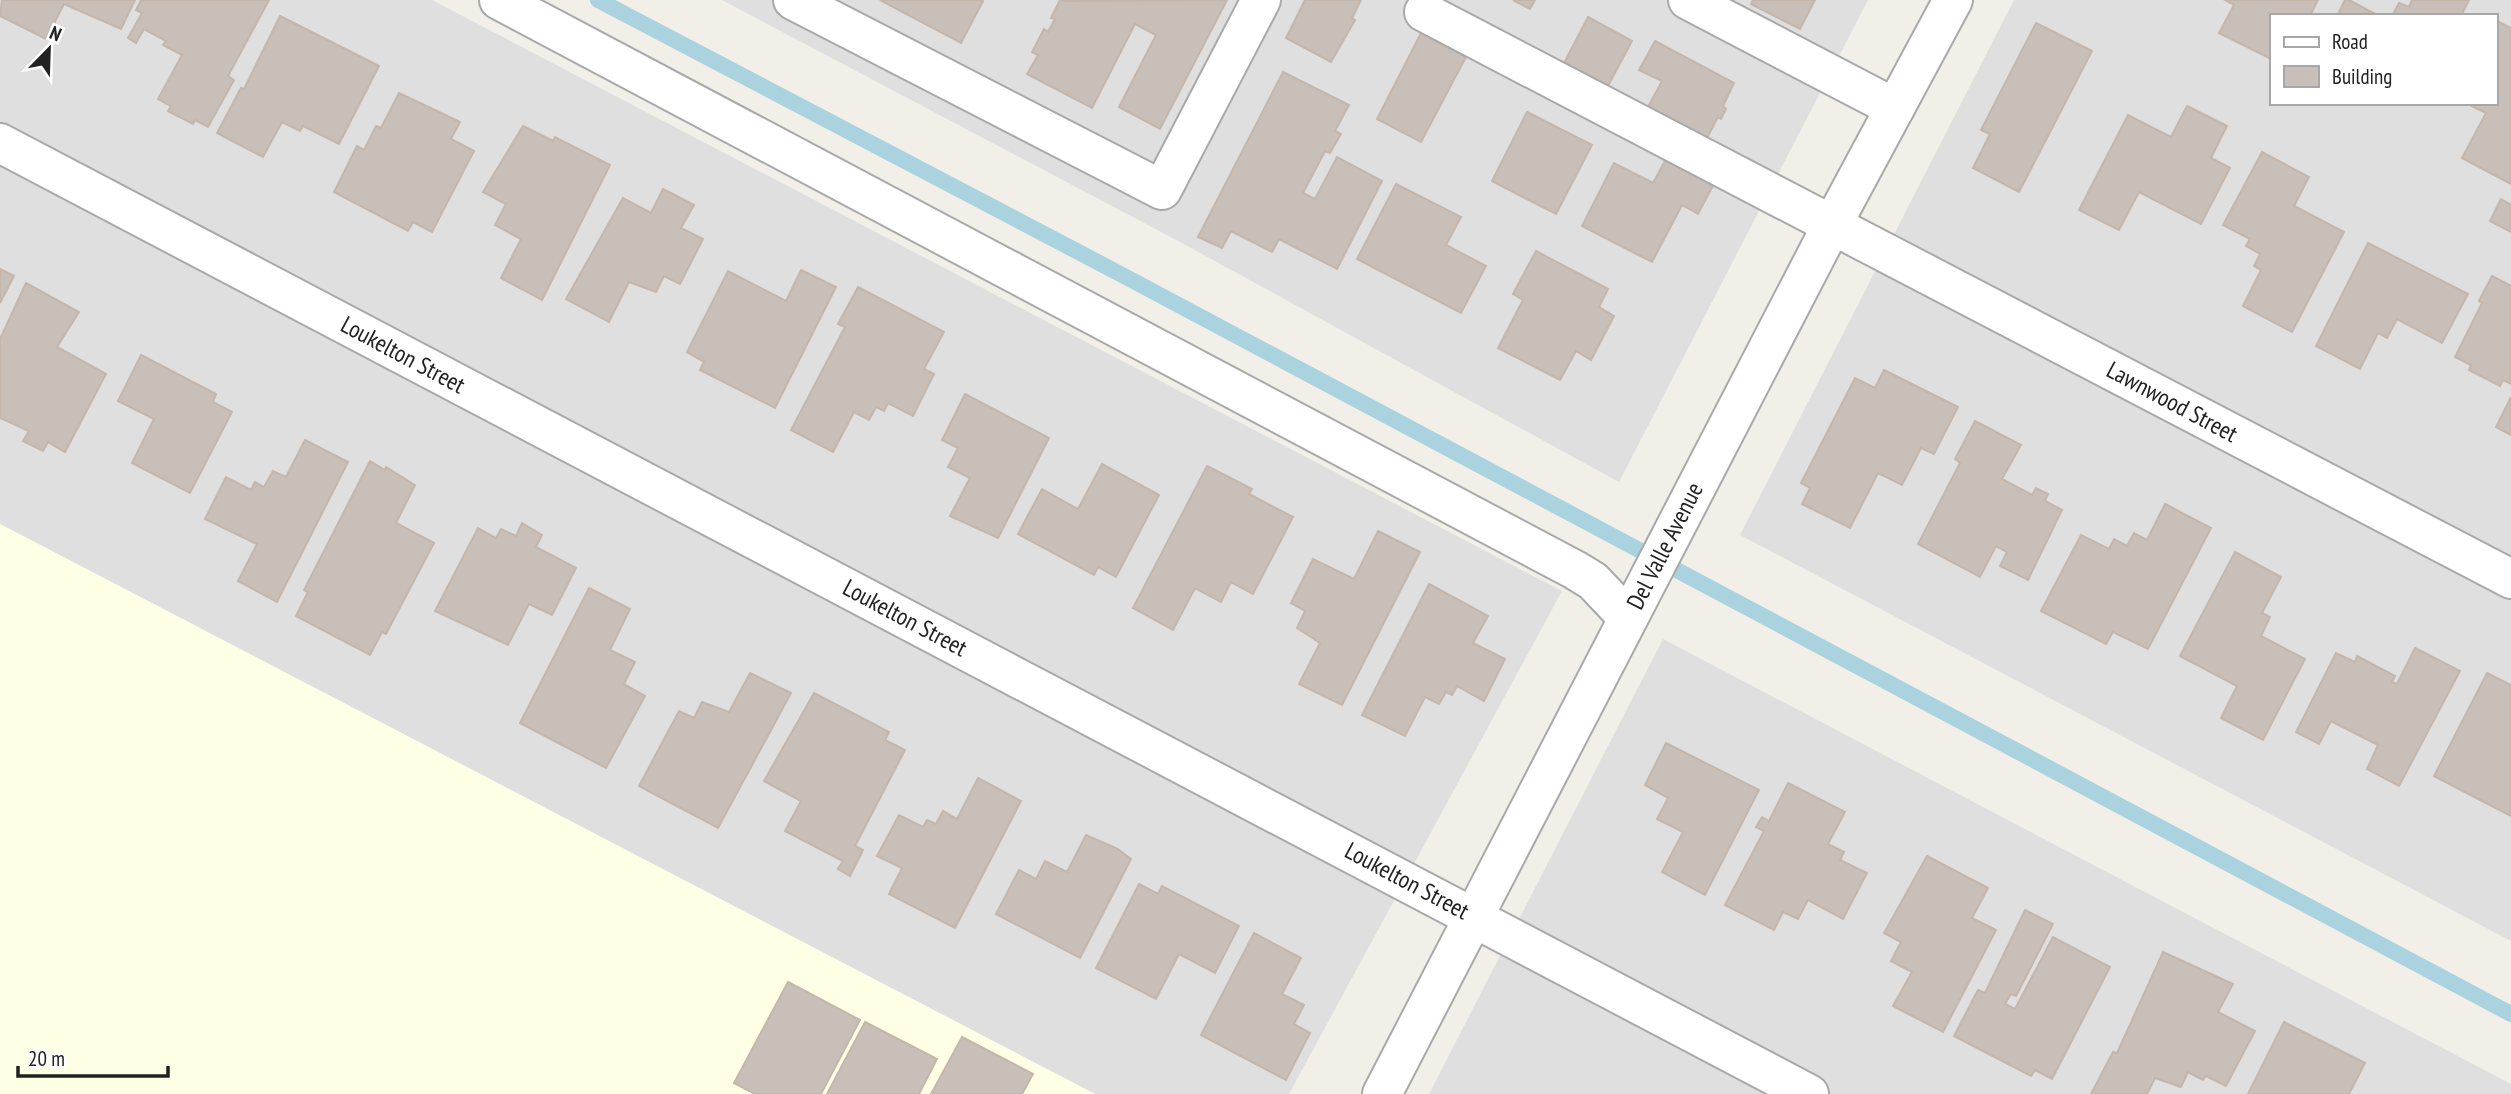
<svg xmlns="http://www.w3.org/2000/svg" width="2511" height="1094" font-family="'PT Sans Narrow',sans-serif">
  <rect width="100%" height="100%" fill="#f2efe9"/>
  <!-- residential -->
  <g fill="#e0dfdf" fill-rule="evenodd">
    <path d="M0,0H432L1562,591L1289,1094H1095L0,524Z"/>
    <path d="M722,0H1868L1619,482L1180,242Z"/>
    <path d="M2014,0H2511V941L1740,535ZM2271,16H2495V103H2271Z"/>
    <path d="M1663,639L2511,1084V1094H1429Z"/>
  </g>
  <!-- education -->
  <path fill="#ffffe5" d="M0,524L1095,1094H0Z"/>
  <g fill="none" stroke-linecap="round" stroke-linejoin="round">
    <!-- stream -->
    <path stroke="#aad3df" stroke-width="16" d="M598,0L1126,277L2511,1014"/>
  </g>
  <!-- building -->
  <g fill="#c7bfb8" stroke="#c4b6ab" stroke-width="2">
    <path d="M2,0H135L121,29L64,4L46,39L0,16Z"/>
    <path d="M141,0H269L228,76L234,80L208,127L195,120L193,124L168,111L171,106L158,99L182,55L163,45L166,41L144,29L136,43L128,38L142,13L136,10Z"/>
    <path d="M880,0H980L983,1L961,43Z"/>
    <path d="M1060,0L1065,1L1227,0L1160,129L1119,107L1156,35L1135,24L1092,108L1027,74L1038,55L1032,52L1044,29L1048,32L1055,19L1051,18Z"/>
    <path d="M1305,0H1361L1352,18L1355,20L1331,62L1286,38Z"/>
    <path d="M1513,0H1535L1530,9Z"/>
    <path d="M1753,0H1815L1800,29L1751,4Z"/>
    <path d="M2225,0H2318L2310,16H2271V59L2219,33L2234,5Z"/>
    <path d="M2345,0H2349L2379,16H2337Z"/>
    <path d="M2412,0H2469L2461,16H2392L2399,3L2409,7Z"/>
    <path d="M280,16L379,66L339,144L303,126L300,131L282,122L263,157L217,133L241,88L244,89Z"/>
    <path d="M1588,17L1632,41L1608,86L1564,63Z"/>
    <path d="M2495,20L2511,28V184L2462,158L2486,113L2466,103H2495Z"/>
    <path d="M2036,23L2092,51L2019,192L1973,168L1990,134L1981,130Z"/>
    <path d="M1421,33L1466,57L1421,142L1377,119Z"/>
    <path d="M1655,41L1734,83L1723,106L1726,109L1721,119L1718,117L1707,138L1648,107L1662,81L1639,70Z"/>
    <path d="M1283,72L1349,105L1335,131L1341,134L1330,153L1325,151L1303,193L1315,199L1337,157L1382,181L1337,269L1279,239L1272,252L1231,231L1222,248L1198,237Z"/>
    <path d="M399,93L460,122L451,139L474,151L432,232L413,222L408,231L334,192L357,146L364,150L376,126L381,128Z"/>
    <path d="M2187,106L2227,126L2211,158L2230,168L2201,224L2139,192L2119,230L2079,210L2128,115L2171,137Z"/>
    <path d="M1527,112L1592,145L1556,214L1492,181Z"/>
    <path d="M523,126L553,141L555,137L610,165L542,300L501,278L521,239L495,225L506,204L483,192Z"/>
    <path d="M2262,152L2309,177L2294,206L2344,232L2292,332L2243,306L2261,270L2254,266L2260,254L2246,246L2250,239L2223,225Z"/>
    <path d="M1666,159L1714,184L1698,214L1682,205L1652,262L1582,226L1614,163L1653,183Z"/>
    <path d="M1396,184L1461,217L1446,245L1486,266L1461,313L1357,259Z"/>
    <path d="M663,189L694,205L681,228L703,239L680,284L664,276L656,292L629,282L609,322L566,299L623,198L651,213Z"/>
    <path d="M2501,199L2511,205V232L2490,221Z"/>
    <path d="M2368,243L2468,294L2442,343L2397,319L2387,338L2378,333L2360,369L2316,346Z"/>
    <path d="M1536,251L1608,289L1599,307L1614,316L1591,360L1576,351L1560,380L1498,348L1523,300L1513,294Z"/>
    <path d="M0,269L14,276L0,303Z"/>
    <path d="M801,270L836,287L775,408L700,370L704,362L687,352L728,271L786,301Z"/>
    <path d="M2492,276L2511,286V384L2503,380L2500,386L2469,370L2471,365L2455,357L2482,303L2479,301Z"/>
    <path d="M26,283L79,312L57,347L106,374L65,452L48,442L43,451L23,441L29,431L0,418V339Z"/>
    <path d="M858,287L944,332L924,369L934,374L913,416L888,403L884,411L876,407L869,420L854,412L833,452L791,430L845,327L838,324Z"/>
    <path d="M141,355L216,394L213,402L232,412L190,493L132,463L154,419L118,401Z"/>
    <path d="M1884,370L1958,407L1934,454L1921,448L1902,485L1878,473L1850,528L1802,504L1810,488L1801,483L1855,378L1875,388Z"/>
    <path d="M965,394L1049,438L998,538L950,516L970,478L948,467L958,448L942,440Z"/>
    <path d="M2511,397V435L2496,427Z"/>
    <path d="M1975,421L2021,445L2002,479L2032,495L2036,488L2048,494L2045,501L2062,510L2028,580L2000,566L2007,552L1996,546L1980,577L1918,544L1960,463L1955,459Z"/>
    <path d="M305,440L348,462L277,602L238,581L257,544L205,519L226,477L251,490L255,482L264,487L273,471L286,477Z"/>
    <path d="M370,461L385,470L386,467L415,485L396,523L434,543L386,634L382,632L370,655L296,616L308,592L304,590Z"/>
    <path d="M1102,464L1159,495L1116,577L1098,567L1094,575L1018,534L1042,489L1078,509Z"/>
    <path d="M1207,466L1252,489L1249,494L1293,517L1253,594L1231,582L1221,602L1195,588L1173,630L1133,608Z"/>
    <path d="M2165,504L2211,528L2148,649L2113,632L2106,644L2041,611L2081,535L2109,549L2114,539L2127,546L2134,533L2147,540Z"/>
    <path d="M522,523L542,535L536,547L576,568L552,615L529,604L508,645L435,611L478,528L496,538L501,529L516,536Z"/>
    <path d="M1378,531L1420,552L1342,705L1299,684L1320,643L1297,628L1305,611L1291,603L1313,559L1354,579Z"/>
    <path d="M2235,552L2281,577L2262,613L2270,617L2261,636L2305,659L2263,740L2221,718L2237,686L2180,656Z"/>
    <path d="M1429,584L1488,616L1473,643L1505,659L1484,701L1457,686L1452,695L1446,692L1439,704L1425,697L1405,736L1362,715Z"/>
    <path d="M589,588L630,609L610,650L635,662L624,684L645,696L606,768L520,723Z"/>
    <path d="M2415,648L2460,671L2399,786L2367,769L2378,745L2331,721L2319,744L2296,732L2336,653L2355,662L2357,656L2395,676L2392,682L2397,684Z"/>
    <path d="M750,673L791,693L718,828L639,786L679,711L694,718L702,702L729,712Z"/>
    <path d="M2487,673L2511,685V816L2434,776Z"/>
    <path d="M814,693L889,732L885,740L905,750L855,846L863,850L850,876L838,869L843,861L785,831L801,801L764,781Z"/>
    <path d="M1666,743L1759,790L1705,895L1662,872L1683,832L1657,819L1668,798L1645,785Z"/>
    <path d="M978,778L1021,801L955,928L889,894L902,868L877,856L899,815L923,827L927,820L936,824L943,811L957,819Z"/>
    <path d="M1788,783L1845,812L1828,844L1844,852L1840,860L1867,873L1843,919L1808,900L1798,919L1783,912L1774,930L1725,905L1764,831L1756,827L1762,817L1769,821Z"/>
    <path d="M1086,835L1118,849L1131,859L1080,958L996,914L1019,870L1036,879L1045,861L1067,872Z"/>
    <path d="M1927,856L1988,888L1972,918L1996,930L1943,1032L1893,1006L1912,972L1891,961L1901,942L1884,933Z"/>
    <path d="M1139,884L1158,894L1162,886L1239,926L1215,973L1179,954L1156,999L1096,968Z"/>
    <path d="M2025,910L2053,924L2016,996L2011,994L2005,1004L2015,1009L2053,937L2110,967L2052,1079L2035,1070L2031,1076L1954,1036L1978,990L1985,993Z"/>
    <path d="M1254,933L1301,958L1282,994L1304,1005L1294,1024L1310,1033L1286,1080L1201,1035Z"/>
    <path d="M2163,952L2233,984L2218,1012L2255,1031L2226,1086L2206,1076L2203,1080L2188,1072L2181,1087L2155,1078L2147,1094H2091L2113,1052L2117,1053Z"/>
    <path d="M788,982L860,1020L821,1094H755L734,1083Z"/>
    <path d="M865,1022L937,1059L919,1094H827Z"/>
    <path d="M2284,1022L2365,1063L2349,1094H2248Z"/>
    <path d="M962,1037L1033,1074L1022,1094H931Z"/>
  </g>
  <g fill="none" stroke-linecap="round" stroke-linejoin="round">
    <defs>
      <g id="minor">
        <path d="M499,0L1575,570L1593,581L1628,618"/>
        <path d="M793,0L1162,190L1261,0"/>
        <path d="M1688,0L1895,108"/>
        <path d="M1424,12L2511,579"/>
        <path d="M0,143L1809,1094"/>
        <path d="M1382,1094L1832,225L1953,0"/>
      </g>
    </defs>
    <!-- minor casing -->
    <use href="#minor" stroke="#a9a9a9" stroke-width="42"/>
    <!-- minor -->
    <use href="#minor" stroke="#fff" stroke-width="38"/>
  </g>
  <g text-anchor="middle" stroke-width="6" stroke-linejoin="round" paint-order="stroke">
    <!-- street labels -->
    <g font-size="24" fill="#222" stroke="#fff">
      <text transform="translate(403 355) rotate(28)" y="8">Loukelton Street</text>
      <text transform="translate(2172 402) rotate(28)" y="8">Lawnwood Street</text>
      <text transform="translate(1665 546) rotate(-63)" y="8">Del Valle Avenue</text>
      <text transform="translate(905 618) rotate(28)" y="8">Loukelton Street</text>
      <text transform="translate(1407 881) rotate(28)" y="8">Loukelton Street</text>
    </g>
  </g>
  <!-- legend -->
  <rect x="2270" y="14" width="228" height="91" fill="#ffffff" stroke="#a7a7a7" stroke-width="2"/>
  <rect x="2284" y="37" width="35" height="10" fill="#ffffff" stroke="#a7a7a7" stroke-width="2"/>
  <text x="2332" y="49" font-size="21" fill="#222222">Road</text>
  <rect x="2284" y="66" width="35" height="21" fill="#c7bfb8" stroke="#a7a7a7" stroke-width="2"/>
  <text x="2332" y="84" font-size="21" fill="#222222">Building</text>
  <!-- north arrow -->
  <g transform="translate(49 49) rotate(23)" stroke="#ffffff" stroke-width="5" paint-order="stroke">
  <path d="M0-5L12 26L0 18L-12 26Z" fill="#222222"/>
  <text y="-10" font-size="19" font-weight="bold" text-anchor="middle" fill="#222222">N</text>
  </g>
  <!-- scale -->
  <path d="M18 1066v10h150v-10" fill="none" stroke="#222222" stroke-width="3.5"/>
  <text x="28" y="1066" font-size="21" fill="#222222" stroke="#ffffff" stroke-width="5" paint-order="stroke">20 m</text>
</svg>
